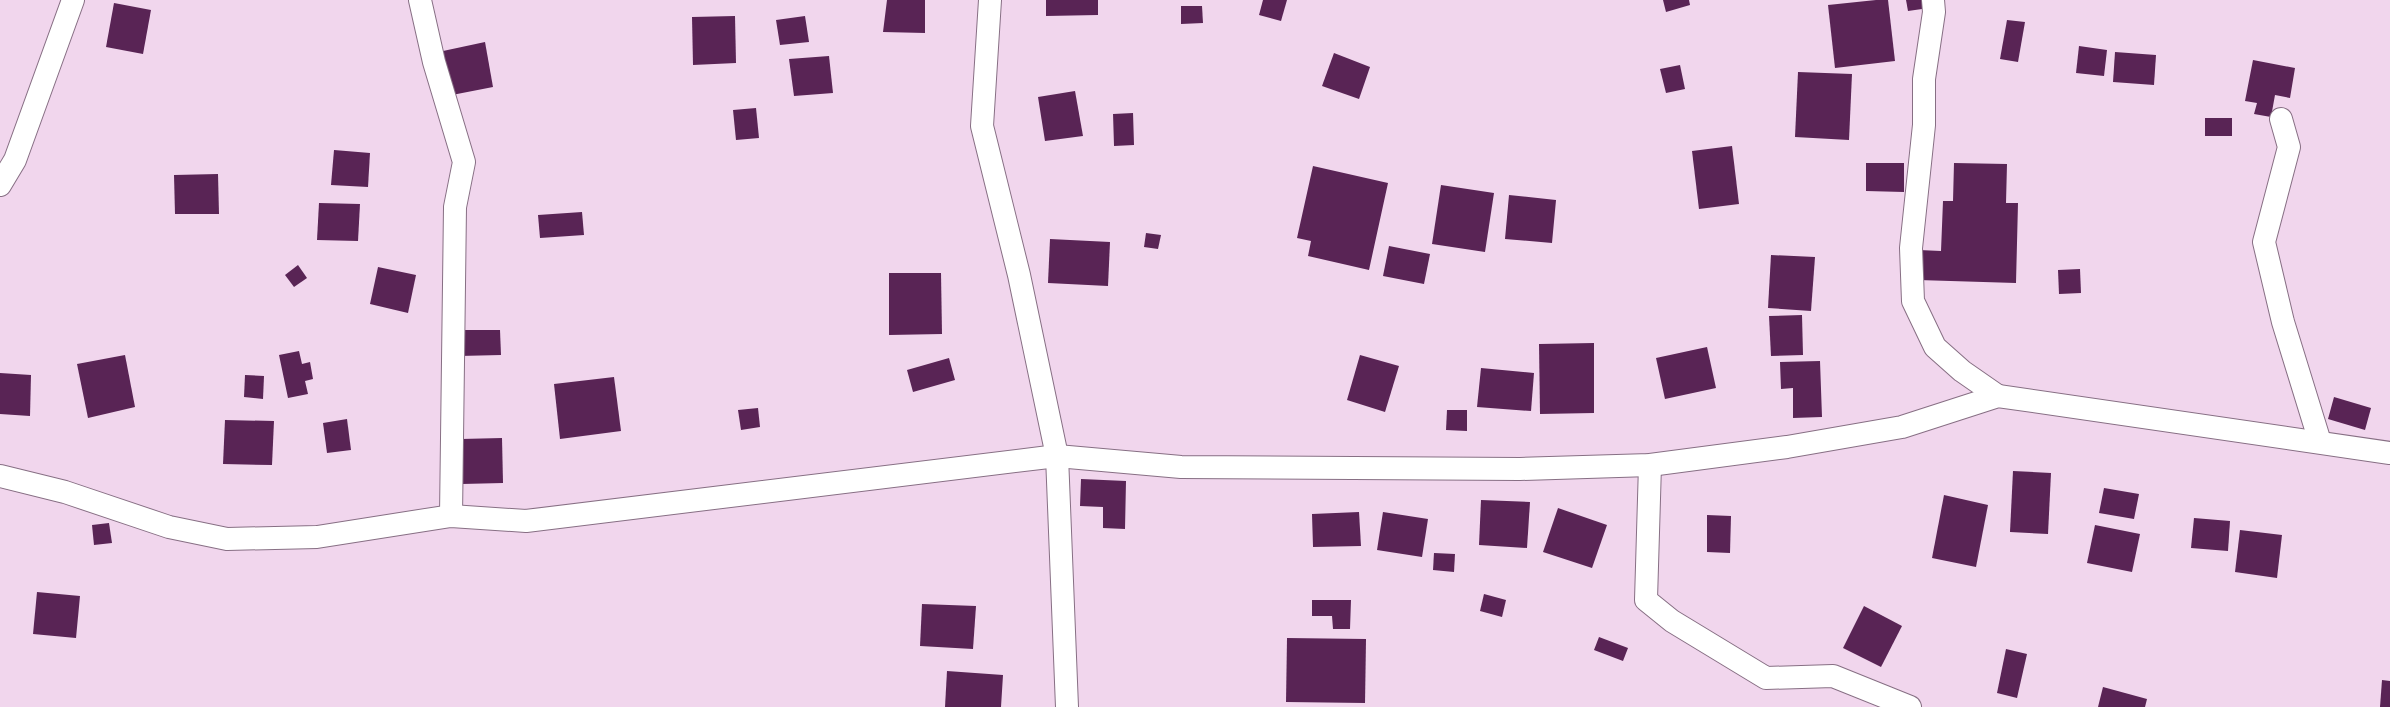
<svg xmlns="http://www.w3.org/2000/svg" width="2390" height="707" font-family="'Roboto Condensed',sans-serif">
  <rect width="100%" height="100%" fill="#f1d6ed"/>
  <!-- building -->
  <g fill="#592455">
    <path d="M887,0H925V33L883,32Z"/>
    <path d="M1046,0H1098V15L1046,16Z"/>
    <path d="M1263,0H1287L1281,21L1259,15Z"/>
    <path d="M1663,0H1689L1690,5L1666,12Z"/>
    <path d="M1876,0H1888L1895,61L1835,68L1828,5Z"/>
    <path d="M1906,0H1928L1929,8L1908,11Z"/>
    <path d="M114,3L151,10L143,54L106,47Z"/>
    <path d="M1181,6H1202L1203,23L1181,24Z"/>
    <path d="M735,16L736,63L693,65L692,17Z"/>
    <path d="M805,16L809,42L780,45L776,20Z"/>
    <path d="M2007,20L2025,22L2018,62L2000,59Z"/>
    <path d="M485,42L493,87L452,95L443,51Z"/>
    <path d="M2079,46L2107,50L2104,76L2076,73Z"/>
    <path d="M2115,52L2156,55L2154,85L2113,82Z"/>
    <path d="M1334,53L1370,67L1359,99L1322,86Z"/>
    <path d="M829,56L833,93L794,96L789,59Z"/>
    <path d="M2253,60L2295,68L2290,98L2275,95L2271,117L2254,114L2257,103L2245,101Z"/>
    <path d="M1680,65L1685,89L1666,93L1660,69Z"/>
    <path d="M1798,72L1852,74L1849,140L1795,137Z"/>
    <path d="M1075,91L1083,136L1045,141L1038,97Z"/>
    <path d="M756,108L759,138L736,140L733,110Z"/>
    <path d="M1133,113L1134,145L1114,146L1113,114Z"/>
    <rect x="2205" y="118" width="27" height="18"/>
    <path d="M1732,146L1739,204L1699,209L1692,151Z"/>
    <path d="M334,150L370,153L368,187L331,185Z"/>
    <path d="M1866,163H1904V192L1866,191Z"/>
    <path d="M1954,163L2007,164L2006,203H2018L2016,283L1918,280L1919,250L1941,251L1943,201H1953Z"/>
    <path d="M1313,166L1388,183L1369,270L1308,256L1311,241L1297,238Z"/>
    <path d="M218,174L219,214H175L174,175Z"/>
    <path d="M1441,185L1494,193L1485,252L1432,244Z"/>
    <path d="M1509,195L1556,200L1552,243L1505,239Z"/>
    <path d="M319,203L360,204L358,241L317,240Z"/>
    <path d="M582,212L584,235L540,238L538,215Z"/>
    <path d="M1146,233L1161,235L1158,249L1144,247Z"/>
    <path d="M1050,239L1110,242L1108,286L1048,283Z"/>
    <path d="M1389,246L1430,254L1424,284L1383,276Z"/>
    <path d="M1771,255L1815,257L1811,311L1768,308Z"/>
    <path d="M298,265L307,278L294,287L285,275Z"/>
    <path d="M378,267L416,275L408,313L370,304Z"/>
    <path d="M2080,269L2081,293L2059,294L2058,270Z"/>
    <path d="M889,273H941L942,334L889,335Z"/>
    <path d="M1802,315L1803,355L1771,356L1769,316Z"/>
    <path d="M459,330H500L501,355L459,356Z"/>
    <path d="M1594,343V413L1540,414L1539,344Z"/>
    <path d="M1707,347L1716,388L1665,399L1656,358Z"/>
    <path d="M299,351L302,364L310,362L313,379L305,381L308,394L288,398L279,355Z"/>
    <path d="M125,355L135,407L88,418L77,364Z"/>
    <path d="M1360,355L1399,366L1385,412L1347,400Z"/>
    <path d="M949,358L955,380L913,392L907,370Z"/>
    <path d="M1820,361L1822,417L1793,418V388L1781,389L1780,362Z"/>
    <path d="M1481,368L1534,373L1531,411L1477,407Z"/>
    <path d="M0,373L31,375L30,416L0,414Z"/>
    <path d="M245,375L264,376L263,399L244,397Z"/>
    <path d="M614,377L621,431L560,439L554,384Z"/>
    <path d="M2334,397L2371,408L2365,430L2328,419Z"/>
    <path d="M758,408L760,427L741,430L738,410Z"/>
    <path d="M1447,410H1467V431L1446,430Z"/>
    <path d="M347,419L351,450L327,453L323,423Z"/>
    <path d="M225,420L274,421L272,465L223,464Z"/>
    <path d="M502,438L503,483L462,484L461,439Z"/>
    <path d="M2013,471L2051,473L2048,534L2010,532Z"/>
    <path d="M1081,479L1126,481L1125,529L1103,528V507L1080,506Z"/>
    <path d="M2104,488L2139,494L2134,519L2099,513Z"/>
    <path d="M1944,495L1988,505L1976,567L1932,558Z"/>
    <path d="M1481,500L1530,502L1527,548L1479,545Z"/>
    <path d="M1558,508L1607,525L1592,568L1543,552Z"/>
    <path d="M1359,512L1361,546L1313,547L1312,514Z"/>
    <path d="M1383,512L1428,519L1422,557L1377,550Z"/>
    <path d="M1707,515L1731,516L1730,553L1707,552Z"/>
    <path d="M2194,518L2230,521L2228,551L2191,548Z"/>
    <path d="M109,523L112,543L94,545L92,525Z"/>
    <path d="M2095,525L2140,534L2132,572L2087,563Z"/>
    <path d="M2240,530L2282,535L2277,578L2235,572Z"/>
    <path d="M1434,553L1455,554L1454,572L1433,570Z"/>
    <path d="M37,592L80,596L76,638L33,634Z"/>
    <path d="M1484,594L1506,600L1502,617L1480,611Z"/>
    <path d="M1312,600H1351L1350,629H1333L1332,616H1312Z"/>
    <path d="M922,604L976,606L973,649L920,646Z"/>
    <path d="M1864,606L1902,626L1881,667L1843,648Z"/>
    <path d="M1599,637L1628,648L1623,661L1594,650Z"/>
    <path d="M1287,638L1366,639L1365,703L1286,702Z"/>
    <path d="M2006,649L2027,654L2017,698L1997,693Z"/>
    <path d="M947,671L1003,675L1001,707H945Z"/>
    <path d="M2382,680L2390,681V707H2380Z"/>
    <path d="M2103,687L2147,699L2145,707H2098Z"/>
  </g>
  <g fill="none" stroke-linecap="round" stroke-linejoin="round">
    <defs>
      <g id="minor">
        <path d="M420,0L434,62L464,162L455,207L451,516"/>
        <path d="M990,0L982,126L1019,275L1057,456L1067,707"/>
        <path d="M1933,0L1934,12L1924,79V125L1911,248L1913,301L1935,347L1962,371L1998,396"/>
        <path d="M2281,119L2289,147L2264,242L2283,322L2320,442"/>
        <path d="M0,185L15,160L73,0"/>
        <path d="M1650,465L1646,600L1672,621L1766,678L1833,676L1910,707"/>
        <path d="M0,476L65,492L169,527L227,539L317,537L451,516L526,521L1057,456L1181,467L1520,469L1650,465L1787,447L1902,427L1998,396L2390,453"/>
      </g>
    </defs>
    <!-- minor casing -->
    <use href="#minor" stroke="#876f84" stroke-width="24"/>
    <!-- minor -->
    <use href="#minor" stroke="#fff" stroke-width="22"/>
  </g>
</svg>
